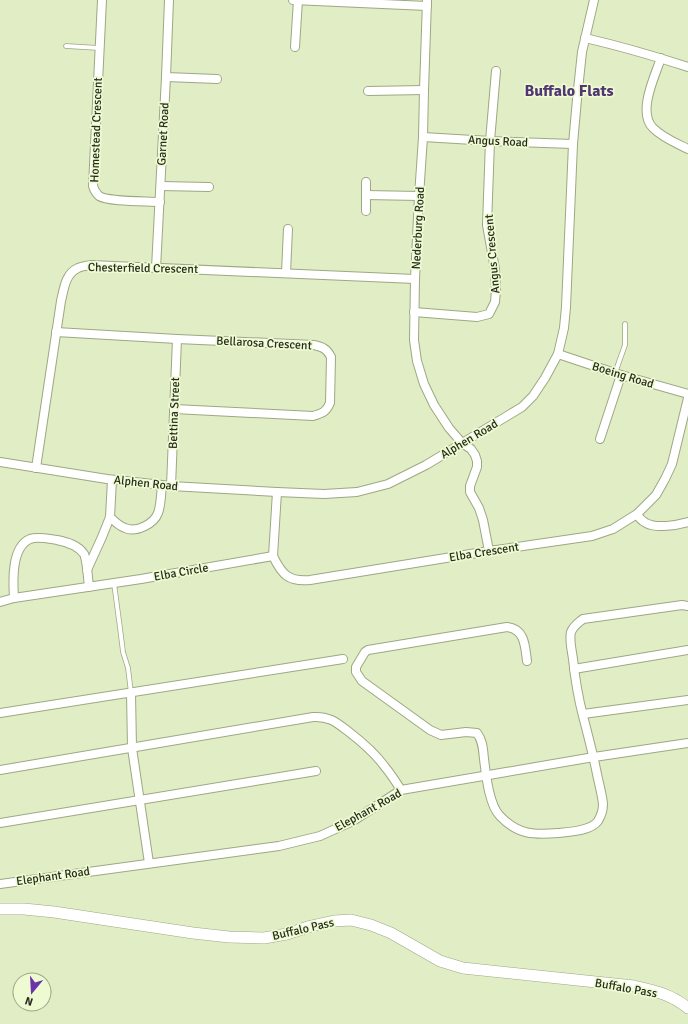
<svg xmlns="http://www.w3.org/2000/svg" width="688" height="1024" font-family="Signika,sans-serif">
  <rect width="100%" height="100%" fill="#e1edc5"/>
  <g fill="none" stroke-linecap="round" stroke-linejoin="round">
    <defs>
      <g id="service">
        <path d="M66,46L99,48"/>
        <path d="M615,373L625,345V324"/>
        <path d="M114,583L120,628L123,652L128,668L131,693"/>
      </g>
      <g id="minor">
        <path d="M102,0L93,186C94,190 96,193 99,196C108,202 147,201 160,202"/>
        <path d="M293,0L427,6"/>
        <path d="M427,0L424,90L423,137L419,196L415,279L414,340L417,361L424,384L434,405L449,428L462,443L471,449L475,455L477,461V467L470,486V492L479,508L483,520L489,551"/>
        <path d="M585,38C620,46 654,56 688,67"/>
        <path d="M295,47L298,0"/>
        <path d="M661,58C655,76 637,112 653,128C663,138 676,143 688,149"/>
        <path d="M166,77L217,79"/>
        <path d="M368,91L424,90"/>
        <path d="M423,137L490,141L573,144"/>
        <path d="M161,186L209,187"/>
        <path d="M366,195L419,196"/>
        <path d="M366,211V182"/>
        <path d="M156,268L166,77L169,0"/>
        <path d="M286,273L288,229"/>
        <path d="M414,312L477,317L489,314L495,302L496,290L495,269L487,225L490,141L496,71"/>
        <path d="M56,332L177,339L314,345C323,347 327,349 331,357L330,403C326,412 323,413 313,416L174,409"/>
        <path d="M558,354L621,375L688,394"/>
        <path d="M600,439L621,375"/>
        <path d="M0,462L107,479L171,486L277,492L324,494L357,492L388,484L426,465L522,407L533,396L545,378L558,354L564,328L566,307L573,144L577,99L582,52L594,0"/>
        <path d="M36,468L61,301C64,289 65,274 78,268C82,266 87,266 91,265L415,279"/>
        <path d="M171,486L177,339"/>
        <path d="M277,492L273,556C282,575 289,582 310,580L489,551L592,536L613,529L637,514L656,495L665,479L672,464L688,398"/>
        <path d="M637,514C639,518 642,521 646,523C656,529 677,525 688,522"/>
        <path d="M110,517C114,521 119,526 125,528C136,533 154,524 158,513C161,505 161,494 162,485"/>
        <path d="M87,570L102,537L110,517L112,480"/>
        <path d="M14,598C13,582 11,547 30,539C38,536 49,539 57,540C67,542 78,545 84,554C87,560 88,579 89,587"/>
        <path d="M0,602L14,598L141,579L273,556"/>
        <path d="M527,661C525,646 525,629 507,627L368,650L365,652L356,667V672L362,681L430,730L441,735L466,732L477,733C483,741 483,750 484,759C486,775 489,805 500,816C518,835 534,835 558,833C569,832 591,831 598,821C601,816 603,810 603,804C602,794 599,784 597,774C593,754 588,735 583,716C578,697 575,678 573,659C572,651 569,640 571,632C574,625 578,623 583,619L682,605L688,606"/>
        <path d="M574,669L688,650"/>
        <path d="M131,693L132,748L149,863"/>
        <path d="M0,713L343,659"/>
        <path d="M583,714L688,700"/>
        <path d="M0,770L313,717C330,716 337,723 349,732C362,742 375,753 385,767C391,774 396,782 401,790"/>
        <path d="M0,823L316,771"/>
        <path d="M0,884L279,846L320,836L353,821L401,790L594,757L688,743"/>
      </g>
      <path id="secondary" d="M0,909H24L54,912L193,933L229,937L264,938L287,934L311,926L334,921L351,920L371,925L391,933L440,961L463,968L634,986C655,991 671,994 688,1008"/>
    </defs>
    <!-- service casing -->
    <use href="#service" stroke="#9da883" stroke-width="5.5"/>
    <!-- minor casing -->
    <use href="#minor" stroke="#9da883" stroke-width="10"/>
    <!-- secondary casing -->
    <use href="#secondary" stroke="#9da883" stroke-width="12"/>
    <!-- service -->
    <use href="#service" stroke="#fff" stroke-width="4"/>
    <!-- minor -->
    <use href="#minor" stroke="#fff" stroke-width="8"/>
    <!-- secondary -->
    <use href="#secondary" stroke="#fff" stroke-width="11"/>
  </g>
  <g text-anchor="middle" stroke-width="3.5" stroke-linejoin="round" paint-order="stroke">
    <!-- street labels -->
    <g font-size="12" fill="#262b1c" stroke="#eefad2">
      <text transform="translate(96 130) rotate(-88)" y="4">Homestead Crescent</text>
      <text transform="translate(163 134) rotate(-87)" y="4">Garnet Road</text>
      <text transform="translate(498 141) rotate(3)" y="4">Angus Road</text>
      <text transform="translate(418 228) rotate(-87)" y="4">Nederburg Road</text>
      <text transform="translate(492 254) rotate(-95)" y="4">Angus Crescent</text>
      <text transform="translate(143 268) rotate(1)" y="4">Chesterfield Crescent</text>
      <text transform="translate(264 343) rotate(3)" y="4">Bellarosa Crescent</text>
      <text transform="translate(623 375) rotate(17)" y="4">Boeing Road</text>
      <text transform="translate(174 413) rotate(-88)" y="4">Bettina Street</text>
      <text transform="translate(469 439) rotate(-31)" y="4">Alphen Road</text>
      <text transform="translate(146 483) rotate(6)" y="4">Alphen Road</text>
      <text transform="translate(484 552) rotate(-9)" y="4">Elba Crescent</text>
      <text transform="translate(181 572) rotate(-10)" y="4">Elba Circle</text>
      <text transform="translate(368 810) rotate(-29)" y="4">Elephant Road</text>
      <text transform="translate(53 876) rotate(-8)" y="4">Elephant Road</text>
      <text transform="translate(303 929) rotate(-13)" y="4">Buffalo Pass</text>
      <text transform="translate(626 988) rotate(10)" y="4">Buffalo Pass</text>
    </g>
    <!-- district labels -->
    <g font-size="16" font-weight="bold" fill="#503773" stroke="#eefad2">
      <text x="569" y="96">Buffalo Flats</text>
    </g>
  </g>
  <!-- north arrow -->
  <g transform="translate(32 992) rotate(198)"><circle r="19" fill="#eefad2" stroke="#9ea789"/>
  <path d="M0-3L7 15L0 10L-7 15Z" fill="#6a33a9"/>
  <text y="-6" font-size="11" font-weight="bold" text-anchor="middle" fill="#262b1c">N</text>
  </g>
</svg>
